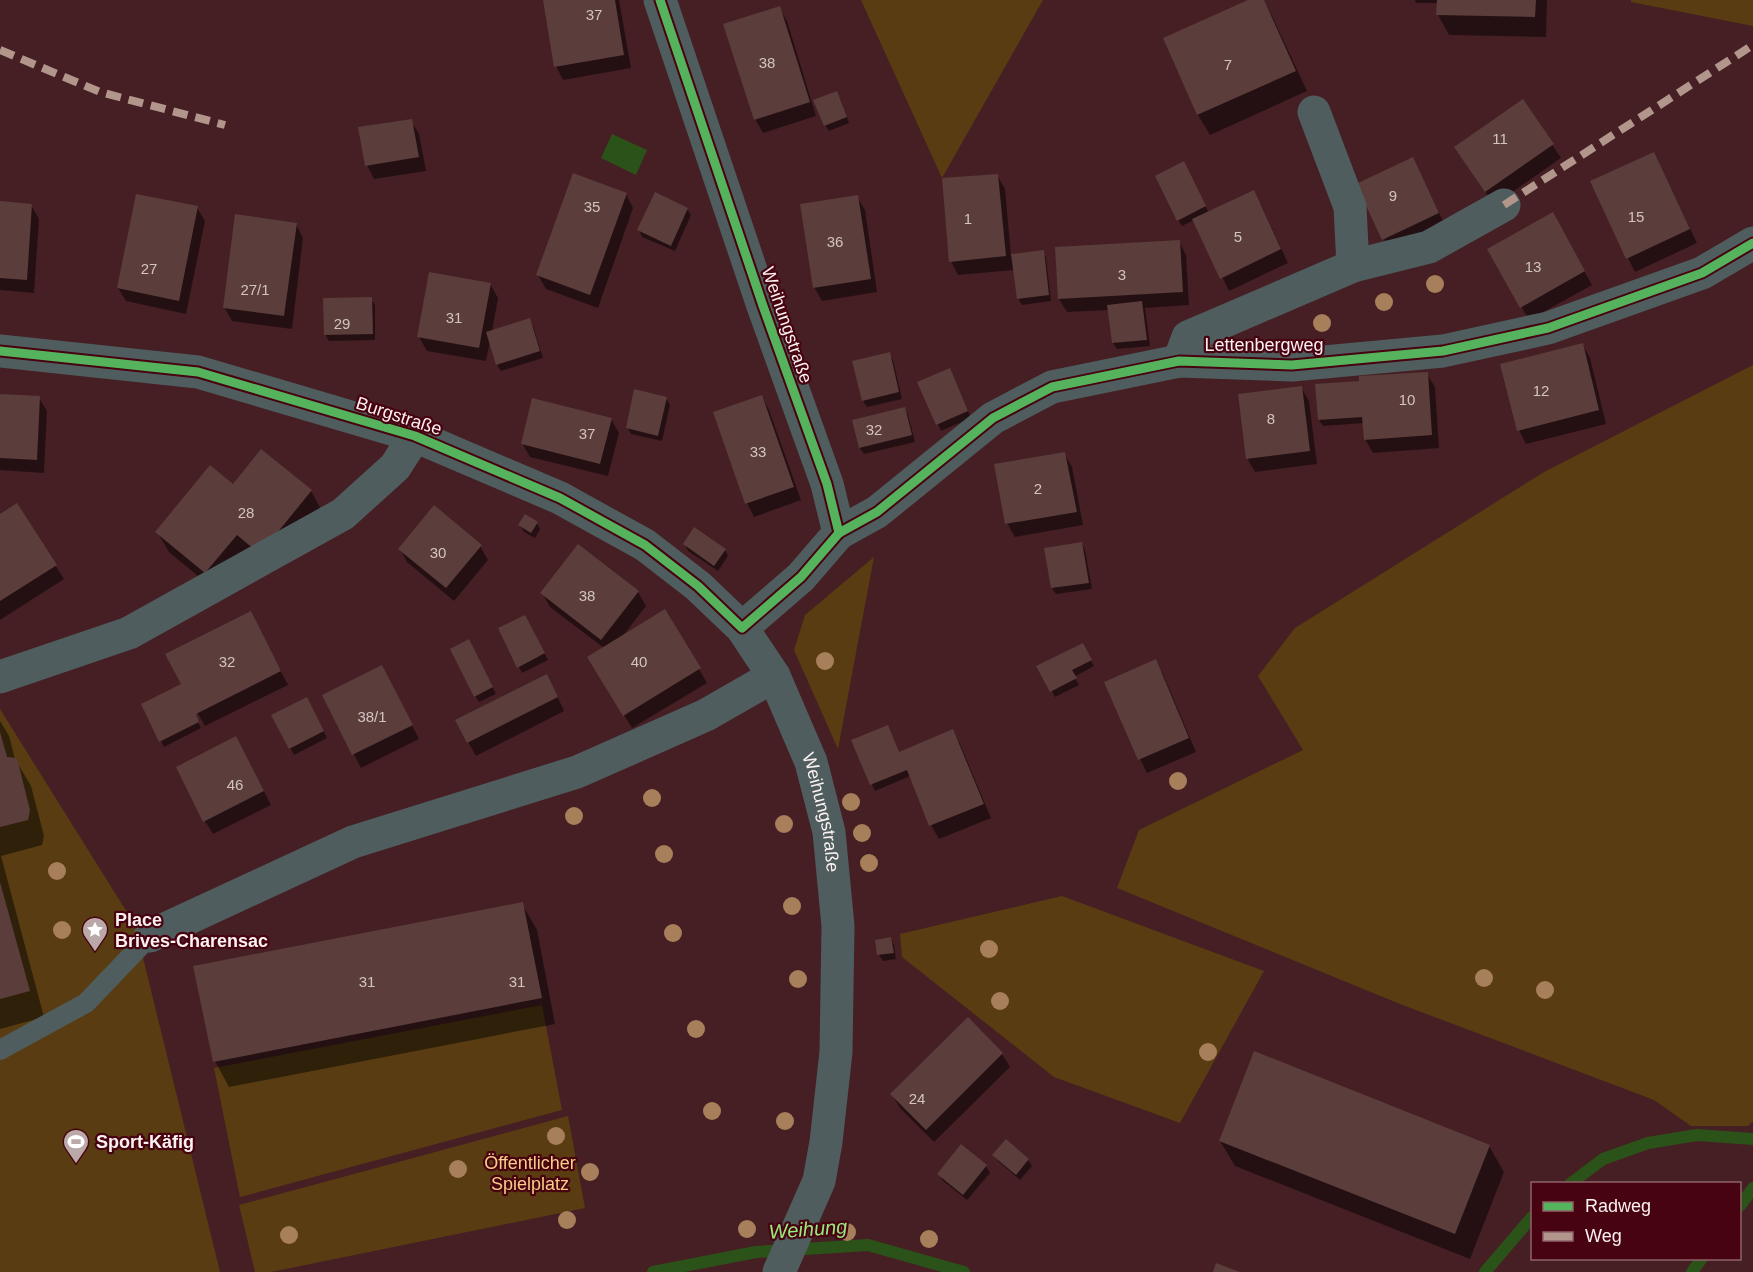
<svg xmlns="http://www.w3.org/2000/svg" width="1753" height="1272" font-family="Helvetica,sans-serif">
  <rect width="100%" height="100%" fill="#451f24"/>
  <!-- green -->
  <g fill="#593c11">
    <path d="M861,0H1043L942,178Z"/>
    <path d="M1631,0H1753V26L1631,2Z"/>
    <path d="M1753,365V1121L1748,1126H1691L1654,1100L1400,1004L1117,888L1139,830L1303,750L1258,676L1295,628L1544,472Z"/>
    <path d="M874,557L838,749L794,650L805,615Z"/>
    <path d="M0,709L135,925L220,1272H0Z"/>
    <path d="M1062,896L1264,971L1180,1123L1054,1077L902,957L900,934Z"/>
    <path d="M542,1005L562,1110L240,1197L214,1068Z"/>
    <path d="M568,1116L585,1208L271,1272H255L239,1205Z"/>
  </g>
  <!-- water -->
  <path fill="#2b5218" d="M612,134L647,150L636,175L601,158Z"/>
  <!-- shadow -->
  <g fill="#0007">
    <path d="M544,0H619L631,68L563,80L556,66Z"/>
    <path d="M1251,0H1263L1272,16L1307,91L1210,135L1198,115L1165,39Z"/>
    <path d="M1415,0H1547L1546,37L1449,35L1438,15V3H1416Z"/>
    <path d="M779,8L787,21L816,116L763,133L755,119Z"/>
    <path d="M840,99L849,123L829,131L825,125Z"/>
    <path d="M1523,101L1561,158L1494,205L1456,147Z"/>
    <path d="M411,121L419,134L426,171L374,179L367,165Z"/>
    <path d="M1654,154L1697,243L1635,272L1628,258Z"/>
    <path d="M1413,159L1446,227L1391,253L1358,185Z"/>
    <path d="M1187,170L1209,213L1261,205L1288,263L1229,291L1194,220L1182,226L1178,220Z"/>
    <path d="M997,175L1005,189L1011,256L1043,252L1046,258L1051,301L1022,305L1018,298L1014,270L958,275L951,261Z"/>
    <path d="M626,194L633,208L598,308L546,289L538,275Z"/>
    <path d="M857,197L865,210L877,292L822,301L814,287Z"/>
    <path d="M0,203L31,205L39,219L34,293L0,290Z"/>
    <path d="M197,208L205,221L186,314L126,301L118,288Z"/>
    <path d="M687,209L691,215L675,251L642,237L639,230Z"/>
    <path d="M1552,214L1592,285L1529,320L1489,250Z"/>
    <path d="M296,224L303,238L292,329L232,321L224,307Z"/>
    <path d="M1179,241L1186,255L1189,305L1145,308L1150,346L1117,349L1113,343L1109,310L1067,312L1059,299Z"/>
    <path d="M490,284L498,298L492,332L529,320L533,326L543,358L501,371L497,365L490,341L486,361L427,351L419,337Z"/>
    <path d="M371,299L375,305V340L329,341L325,334Z"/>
    <path d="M1582,344L1590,358L1606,424L1526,444L1519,430Z"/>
    <path d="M889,354L893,360L902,399L867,407L863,401Z"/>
    <path d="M1427,374L1435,387L1439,448L1373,453L1365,439L1364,423L1323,426L1319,420L1317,386Z"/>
    <path d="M953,376L971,418L941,431L919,383Z"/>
    <path d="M1301,387L1309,401L1317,464L1255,472L1247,458Z"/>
    <path d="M0,396L39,398L47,411L44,473L0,470Z"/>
    <path d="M762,397L769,410L801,500L754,517L747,503Z"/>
    <path d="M666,398L670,405L662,441L631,434L627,427Z"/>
    <path d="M905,409L908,415L915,442L864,454L860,448Z"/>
    <path d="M611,419L619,433L608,476L530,457L522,443Z"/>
    <path d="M1064,453L1072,467L1083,525L1015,537L1007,523Z"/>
    <path d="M233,486L311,491L322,511L272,573L249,554L217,592L169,552L157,532Z"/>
    <path d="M17,505L64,579L0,620V516Z"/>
    <path d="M537,523L540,529L535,538L524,532L520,525Z"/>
    <path d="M685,544L725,550L728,556L718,571L688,551Z"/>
    <path d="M1082,544L1085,550L1092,589L1056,594L1052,588L1046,549Z"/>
    <path d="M480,546L488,560L454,601L407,562L400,549Z"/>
    <path d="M579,546L638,592L646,606L622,637L665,611L707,683L632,728L597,671L604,648L550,607L542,593Z"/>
    <path d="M525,617L548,660L522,673L519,667Z"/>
    <path d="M256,624L288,685L205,726L194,707L191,708L201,728L164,747L161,741L183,685Z"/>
    <path d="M1082,645L1094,666L1074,677L1079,685L1055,697L1038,667Z"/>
    <path d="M472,647L496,694L479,702L475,696Z"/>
    <path d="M1155,661L1163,674L1196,752L1147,773L1140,759L1106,682Z"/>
    <path d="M389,680L419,739L361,768L324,696Z"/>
    <path d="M554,689L564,711L476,756L468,742Z"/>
    <path d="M310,705L327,738L294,755L273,716Z"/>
    <path d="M0,721L9,736L15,759L31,786L44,836L42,845L1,856L44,1017L0,1029Z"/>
    <path d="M953,731L960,744L991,818L939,839L931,825L910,776L875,791L853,741L899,753Z"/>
    <path d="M243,751L271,805L213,834L205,821Z"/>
    <path d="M522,904L537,930L555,1024L229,1087L215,1061Z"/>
    <path d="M891,939L894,945L896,959L883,961L879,955L876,941Z"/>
    <path d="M1002,1054L1010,1067L934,1142L900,1108L892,1095Z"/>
    <path d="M1220,1141L1489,1146L1504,1172L1470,1259L1235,1166Z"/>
    <path d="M961,1146L986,1166L990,1173L967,1200L942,1180L939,1174Z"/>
    <path d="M994,1155L1028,1160L1032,1166L1020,1180L998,1161Z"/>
  </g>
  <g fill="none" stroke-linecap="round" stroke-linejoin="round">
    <!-- stream -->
    <g stroke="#2b5218" stroke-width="12">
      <path d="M1570,1184L1603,1159L1648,1143L1697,1135L1753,1139"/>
      <path d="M1740,1206L1753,1188"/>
      <path d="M653,1272L756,1252L868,1245L964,1272"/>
      <path d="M1485,1272L1532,1217"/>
      <path d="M1692,1272L1702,1258"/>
    </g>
  </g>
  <!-- building -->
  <g fill="#5b3d3b">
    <path d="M543,0H615L624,55L554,67Z"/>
    <path d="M1248,0H1264L1296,71L1197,115L1163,38Z"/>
    <path d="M1437,0H1536L1535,17L1436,15Z"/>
    <path d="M780,6L810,102L754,120L723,24Z"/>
    <path d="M837,91L847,117L824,126L813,100Z"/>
    <path d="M1523,99L1554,144L1485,192L1454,147Z"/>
    <path d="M412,119L419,157L365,166L358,127Z"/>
    <path d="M1654,152L1690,229L1626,259L1590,181Z"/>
    <path d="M1413,157L1439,213L1382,240L1356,184Z"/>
    <path d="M1184,161L1206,206L1177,221L1155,176Z"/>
    <path d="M573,173L627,193L590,295L536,275Z"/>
    <path d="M998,174L1006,256L949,262L942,178Z"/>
    <path d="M1254,190L1281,249L1220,279L1192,219Z"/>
    <path d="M655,192L688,208L671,246L637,230Z"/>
    <path d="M136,194L198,206L179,301L117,288Z"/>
    <path d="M858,195L871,279L813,288L800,204Z"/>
    <path d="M0,201L32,204L27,280L0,278Z"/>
    <path d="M1553,212L1585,271L1520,308L1487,249Z"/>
    <path d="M235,214L297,223L284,316L223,308Z"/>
    <path d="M1180,240L1183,292L1058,299L1055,247Z"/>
    <path d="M1044,250L1049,295L1017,299L1011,254Z"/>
    <path d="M429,272L491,283L479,348L417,337Z"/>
    <path d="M372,297L373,334L324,335L323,298Z"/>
    <path d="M1142,301L1147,340L1112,343L1107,305Z"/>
    <path d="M530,318L540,351L496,365L486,332Z"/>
    <path d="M1583,343L1599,410L1517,431L1500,364Z"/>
    <path d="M890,352L899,392L862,401L852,361Z"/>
    <path d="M950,368L968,411L936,425L917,382Z"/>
    <path d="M1428,372L1432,435L1364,440L1362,417L1318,420L1315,384L1359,381V376Z"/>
    <path d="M1302,386L1310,451L1246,459L1238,394Z"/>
    <path d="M634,389L667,397L658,436L626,428Z"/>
    <path d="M0,394L40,396L37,460L0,458Z"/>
    <path d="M762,395L794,487L745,504L713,412Z"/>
    <path d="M532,398L612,418L600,464L521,444Z"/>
    <path d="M905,407L912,435L859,448L852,420Z"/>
    <path d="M261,449L312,490L260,554L237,535L205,573L155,532L210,465L233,484Z"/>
    <path d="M1065,452L1077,512L1005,524L994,464Z"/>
    <path d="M17,503L57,565L0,601V514Z"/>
    <path d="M434,505L482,545L446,588L398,549Z"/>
    <path d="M525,514L538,522L531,533L518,525Z"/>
    <path d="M694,527L726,549L714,566L683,544Z"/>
    <path d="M1082,542L1089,583L1051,588L1044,548Z"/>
    <path d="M578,544L639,591L601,640L540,593Z"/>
    <path d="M665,609L701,668L623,716L587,657Z"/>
    <path d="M251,611L281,671L196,714L199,722L159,742L141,704L181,684L165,654Z"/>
    <path d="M525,615L545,653L517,668L498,628Z"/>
    <path d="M469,639L493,687L474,697L450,649Z"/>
    <path d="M1083,643L1092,660L1072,670L1077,678L1050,692L1036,666Z"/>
    <path d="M1156,659L1189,738L1138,760L1104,682Z"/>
    <path d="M382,665L413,725L352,755L322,695Z"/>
    <path d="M547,674L558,697L467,743L455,720Z"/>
    <path d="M307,697L324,731L289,749L271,715Z"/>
    <path d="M888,725L899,752L953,729L984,804L929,826L907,770L870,785L851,740Z"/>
    <path d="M0,732L7,757L17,758L30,810L28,820L0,827Z"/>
    <path d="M236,736L264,791L203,822L176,767Z"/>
    <path d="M0,882L30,991L0,999Z"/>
    <path d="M523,902L542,998L213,1062L193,966Z"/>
    <path d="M891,937L894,953L877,955L875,940Z"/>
    <path d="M968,1017L1003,1053L926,1130L890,1094Z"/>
    <path d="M1254,1051L1490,1145L1455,1234L1219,1141Z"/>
    <path d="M1006,1139L1029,1159L1016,1175L992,1155Z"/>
    <path d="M961,1144L987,1165L963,1195L937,1174Z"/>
    <path d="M1216,1263L1240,1272H1213Z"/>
  </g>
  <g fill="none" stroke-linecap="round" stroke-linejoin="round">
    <!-- service -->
    <path stroke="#4f5d5e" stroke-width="20" d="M0,1050L86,1003L150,936"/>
    <!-- minor -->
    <g stroke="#4f5d5e" stroke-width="33">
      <path d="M660,0L763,306L827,484L839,533L801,577L742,628"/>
      <path d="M1314,112L1350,207L1353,266"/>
      <path id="s1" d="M0,351L198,372L415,436L560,498L645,545L698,586L742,628L774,676L811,762L829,832L838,926L836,1052L826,1142L819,1181L779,1272"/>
      <path d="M1179,361L1188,337L1353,266L1429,247L1504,205"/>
      <path d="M839,533L877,512L993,418L1052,387L1179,361L1292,365L1443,351L1548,328L1702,273L1753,243"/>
      <path d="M0,677L129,633L343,514L395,467L415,436"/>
      <path d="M150,936L353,842L577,772L706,715L774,676"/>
    </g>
    <!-- quiet -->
    <g stroke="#b2968c" stroke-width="8" stroke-dasharray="15 8" stroke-linecap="butt">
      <path d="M0,50L100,92L225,125"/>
      <path d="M1504,205L1753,45"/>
    </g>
    <defs>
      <g id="cycleway">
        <path d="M0,351L198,372L415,436L560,498L645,545L698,586L742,628L801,577L839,533L827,484L763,306L660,0"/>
        <path d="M839,533L877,512L993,418L1052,387L1179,361L1292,365L1443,351L1548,328L1702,273L1753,243"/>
      </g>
    </defs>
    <!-- cycleway casing -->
    <use href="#cycleway" stroke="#480310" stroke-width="13"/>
    <!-- cycleway -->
    <use href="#cycleway" stroke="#56b35d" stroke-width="9"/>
  </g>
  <!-- trees -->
  <g fill="#a77f5b">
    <circle cx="1435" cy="284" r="9"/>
    <circle cx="1384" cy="302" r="9"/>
    <circle cx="1322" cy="323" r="9"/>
    <circle cx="825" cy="661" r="9"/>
    <circle cx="1178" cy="781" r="9"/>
    <circle cx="652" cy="798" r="9"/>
    <circle cx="851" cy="802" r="9"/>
    <circle cx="574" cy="816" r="9"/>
    <circle cx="784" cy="824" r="9"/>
    <circle cx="862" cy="833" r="9"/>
    <circle cx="664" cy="854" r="9"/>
    <circle cx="869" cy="863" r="9"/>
    <circle cx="57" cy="871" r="9"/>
    <circle cx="792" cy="906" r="9"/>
    <circle cx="62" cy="930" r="9"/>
    <circle cx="673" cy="933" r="9"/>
    <circle cx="989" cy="949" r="9"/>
    <circle cx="1484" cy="978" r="9"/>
    <circle cx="798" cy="979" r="9"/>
    <circle cx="1545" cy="990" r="9"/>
    <circle cx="1000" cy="1001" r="9"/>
    <circle cx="696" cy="1029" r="9"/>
    <circle cx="1208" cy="1052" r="9"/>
    <circle cx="712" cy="1111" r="9"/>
    <circle cx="785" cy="1121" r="9"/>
    <circle cx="556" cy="1136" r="9"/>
    <circle cx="458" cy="1169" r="9"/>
    <circle cx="590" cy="1172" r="9"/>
    <circle cx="567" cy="1220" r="9"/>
    <circle cx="747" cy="1229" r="9"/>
    <circle cx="847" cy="1232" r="9"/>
    <circle cx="289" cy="1235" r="9"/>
    <circle cx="929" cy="1239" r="9"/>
  </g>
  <!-- icons -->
  <defs>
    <symbol id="sight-pin" viewBox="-11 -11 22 30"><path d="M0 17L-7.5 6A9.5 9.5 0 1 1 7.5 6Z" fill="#bba8a9" stroke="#480310"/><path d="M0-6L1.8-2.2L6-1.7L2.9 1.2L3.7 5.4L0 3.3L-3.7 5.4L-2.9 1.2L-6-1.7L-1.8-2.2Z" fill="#fff"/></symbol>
    <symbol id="stadium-pin" viewBox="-11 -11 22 30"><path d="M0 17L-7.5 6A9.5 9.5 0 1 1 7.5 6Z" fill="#bba8a9" stroke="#480310"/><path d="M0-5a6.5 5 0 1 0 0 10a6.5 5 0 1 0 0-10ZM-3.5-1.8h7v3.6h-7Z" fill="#fff"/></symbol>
  </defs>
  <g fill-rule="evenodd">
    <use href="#sight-pin" x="80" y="915" width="30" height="40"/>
    <use href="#stadium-pin" x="61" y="1127" width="30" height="40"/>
  </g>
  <g text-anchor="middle" stroke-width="4.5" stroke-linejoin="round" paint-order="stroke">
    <!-- number labels -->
    <g font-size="15" fill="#d2c4c3">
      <text x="594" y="20">37</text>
      <text x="767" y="68">38</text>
      <text x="1228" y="70">7</text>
      <text x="1500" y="144">11</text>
      <text x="1393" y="201">9</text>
      <text x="592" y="212">35</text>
      <text x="1636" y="222">15</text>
      <text x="968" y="224">1</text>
      <text x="1238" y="242">5</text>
      <text x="835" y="247">36</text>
      <text x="1533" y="272">13</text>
      <text x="149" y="274">27</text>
      <text x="1122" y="280">3</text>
      <text x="255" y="295">27/1</text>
      <text x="454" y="323">31</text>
      <text x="342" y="329">29</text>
      <text x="1541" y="396">12</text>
      <text x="1407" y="405">10</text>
      <text x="1271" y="424">8</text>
      <text x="874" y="435">32</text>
      <text x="587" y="439">37</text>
      <text x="758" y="457">33</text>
      <text x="1038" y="494">2</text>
      <text x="246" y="518">28</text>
      <text x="438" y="558">30</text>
      <text x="587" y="601">38</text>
      <text x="227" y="667">32</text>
      <text x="639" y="667">40</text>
      <text x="372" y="722">38/1</text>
      <text x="235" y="790">46</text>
      <text x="367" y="987">31</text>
      <text x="517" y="987">31</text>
      <text x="917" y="1104">24</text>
    </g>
    <!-- street labels -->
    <g font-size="18" fill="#faf1f0" stroke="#480310">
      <text transform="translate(787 325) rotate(71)" y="6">Weihungstraße</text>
      <text x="1264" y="351">Lettenbergweg</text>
      <text transform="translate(399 416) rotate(18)" y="6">Burgstraße</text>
      <text dy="6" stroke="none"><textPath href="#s1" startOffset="1011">Weihungstraße</textPath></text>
    </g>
    <!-- poi labels -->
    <g font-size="18" font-weight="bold" fill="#faf1f0" stroke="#480310" text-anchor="start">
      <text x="115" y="926">Place<tspan x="115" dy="21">Brives-Charensac</tspan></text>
      <text x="96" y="1148">Sport-Käfig</text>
    </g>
    <!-- park labels -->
    <g font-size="18" fill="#f8cd88" stroke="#480310">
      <text x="530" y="1169">Öffentlicher<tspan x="530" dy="21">Spielplatz</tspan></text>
    </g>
    <!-- water labels -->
    <g font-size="20" font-style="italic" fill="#97eb7e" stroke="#480310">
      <text transform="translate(808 1229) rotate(-4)" y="7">Weihung</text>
    </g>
  </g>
  <!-- legend -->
  <rect x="1531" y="1182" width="210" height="78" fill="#480310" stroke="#8f626a" stroke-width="1.5"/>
  <rect x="1543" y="1202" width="30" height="9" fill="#56b35d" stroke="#8f626a" stroke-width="1.5"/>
  <text x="1585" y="1212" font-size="18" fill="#faf1f0">Radweg</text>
  <rect x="1543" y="1232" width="30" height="9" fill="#b2968c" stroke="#8f626a" stroke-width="1.5"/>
  <text x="1585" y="1242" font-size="18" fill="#faf1f0">Weg</text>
</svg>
